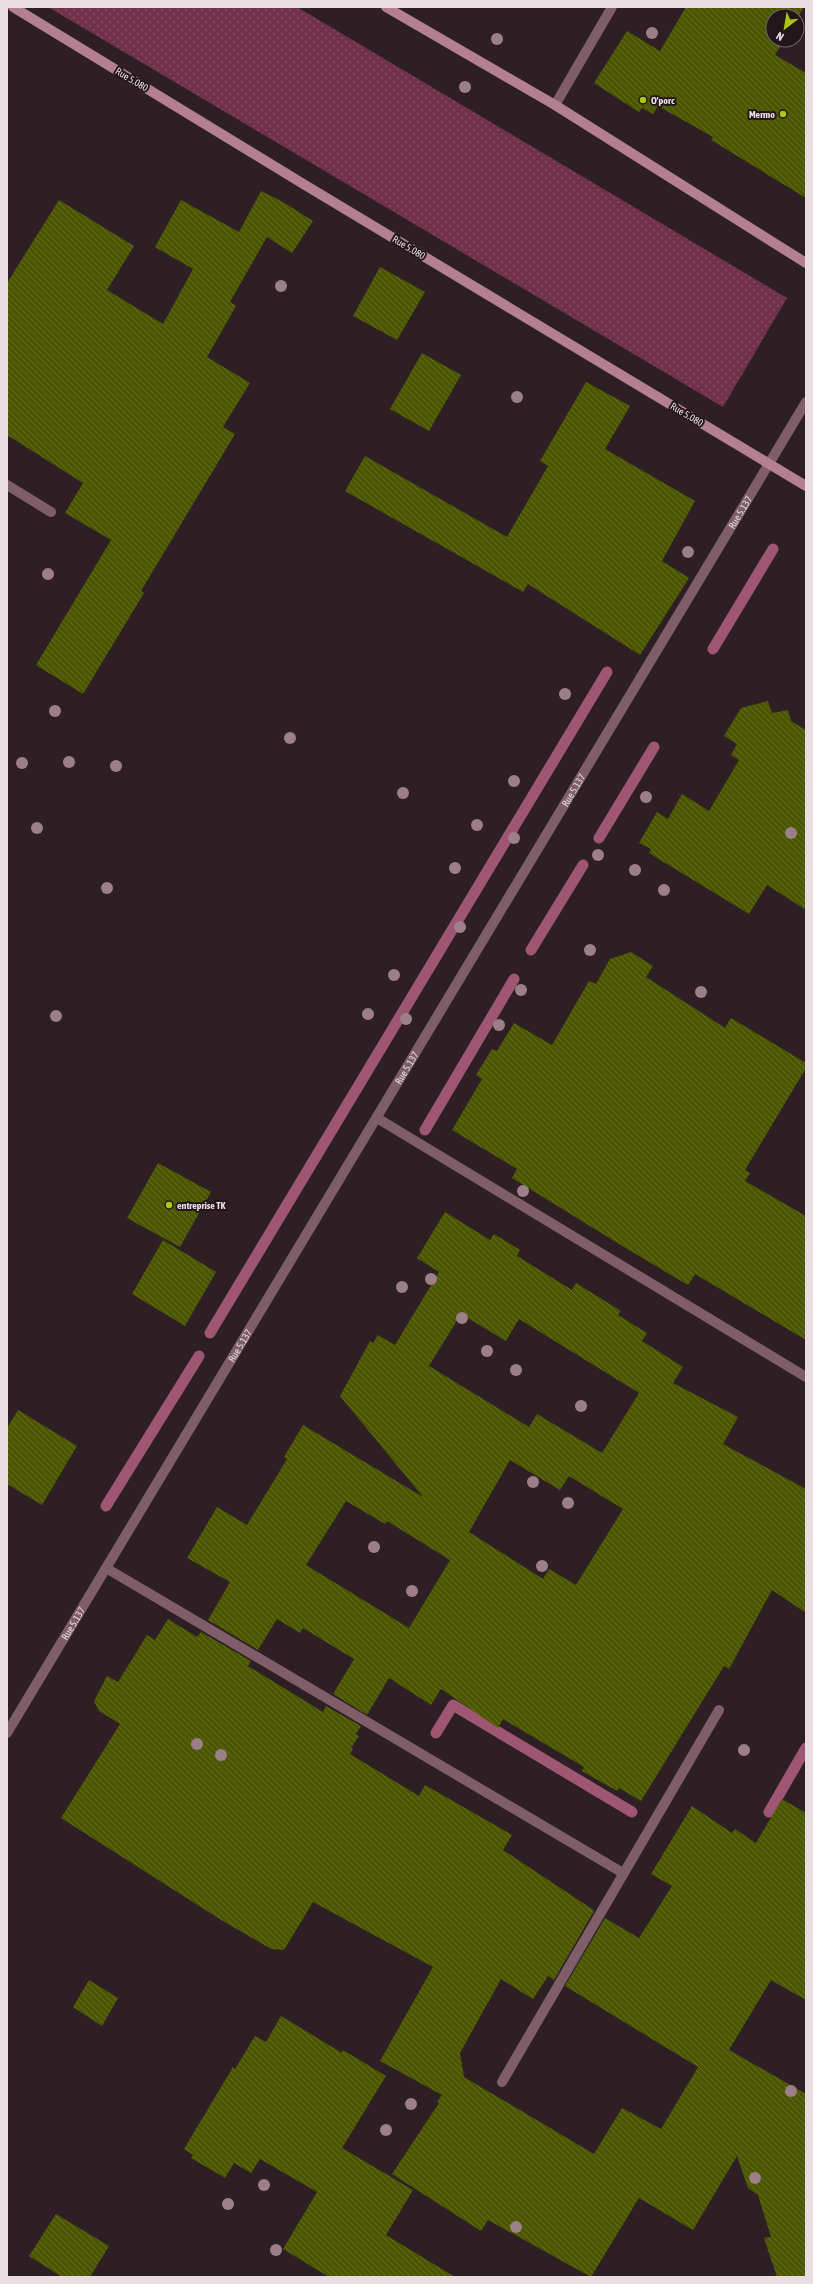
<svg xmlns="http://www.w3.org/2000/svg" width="813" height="2284" font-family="'Asap Condensed',sans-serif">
  <defs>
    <pattern id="grass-dots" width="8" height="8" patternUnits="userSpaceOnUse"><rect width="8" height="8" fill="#71314b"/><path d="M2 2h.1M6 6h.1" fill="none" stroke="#854e65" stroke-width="1.8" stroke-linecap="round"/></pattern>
    <pattern id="building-back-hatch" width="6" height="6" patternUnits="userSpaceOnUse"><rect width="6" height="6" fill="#4a5700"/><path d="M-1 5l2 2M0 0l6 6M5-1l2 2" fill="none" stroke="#646f25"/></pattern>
  </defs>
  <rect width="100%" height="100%" fill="#2d1f24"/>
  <!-- grass -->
  <path fill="url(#grass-dots)" d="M48,7H297L787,298L723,407Z"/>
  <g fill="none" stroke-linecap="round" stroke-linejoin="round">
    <!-- stream -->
    <g stroke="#9e5672" stroke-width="11">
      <path d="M713,649L773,549"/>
      <path d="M599,838L654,747"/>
      <path d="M531,950L583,865"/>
      <path d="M425,1130L514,979"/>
      <path d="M210,1333L607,672"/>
      <path d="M106,1506L199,1356"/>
      <path d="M436,1733L453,1705L632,1812"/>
      <path d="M769,1812L806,1748"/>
    </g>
  </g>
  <!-- building -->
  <g fill="url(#building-back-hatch)" fill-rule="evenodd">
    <path d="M686,7H804L797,18V16H773V40H784L775,55L806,73V198L711,140L713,137L658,106L653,114L642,108L639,112L594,83L627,31L660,51Z"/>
    <path d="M261,191L283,202L313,221L292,253L267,237L230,302L236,306L207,357L250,383L223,427L235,434L141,591L144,593L83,694L36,665L111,540L65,513L83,483L7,435V283L59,200L134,246L107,290L163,324L193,269L155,247L181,200L239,232Z"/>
    <path d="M380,267L425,292L397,340L353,316Z"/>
    <path d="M422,353L461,375L429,431L390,409Z"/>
    <path d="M586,382L630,406L605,449L695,501L662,561L689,578L640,655L528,584L523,592L345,491L365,456L507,537L548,466L540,461Z"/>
    <path d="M768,701L772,713L788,710L791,721L806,730V910L767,885L749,914L649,853L651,849L639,843L657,812L668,819L682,794L709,811L739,760L731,755L737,744L724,736L741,708Z"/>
    <path d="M631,952L653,966L646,977L725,1028L731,1018L806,1063V1068L745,1170L750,1173L745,1181L806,1216V1340L695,1274L688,1285L624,1247L512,1178L517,1169L452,1130L482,1079L476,1075L492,1049L497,1051L514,1023L552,1045L589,981L596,984L610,959Z"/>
    <path d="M158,1163L211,1192L180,1247L127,1218Z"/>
    <path d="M445,1212L490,1240L494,1234L520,1250L517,1256L572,1290L576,1283L621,1311L618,1315L647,1333L642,1341L683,1367L673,1383L738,1417L723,1444L806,1489V1613L772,1590L729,1669L724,1666L641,1801L619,1788L617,1791L582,1771L584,1767L503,1719L498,1728L441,1689L431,1705L389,1678L367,1715L333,1694L354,1659L303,1628L300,1633L277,1619L258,1650L208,1620L230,1582L187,1558L217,1507L247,1525L287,1459L284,1457L303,1425L423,1497L340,1396L370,1341L373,1343L378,1335L395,1345L439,1272L417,1258ZM461,1314L506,1341L519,1319L639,1393L602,1453L537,1414L529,1427L429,1366ZM510,1460L560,1490L569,1476L623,1509L576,1585L549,1569L543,1579L469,1532ZM346,1501L385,1524L387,1521L450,1560L409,1628L306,1565Z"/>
    <path d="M163,1240L216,1272L185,1326L132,1294Z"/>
    <path d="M18,1410L77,1446L42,1505L7,1484V1428Z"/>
    <path d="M168,1619L197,1637L201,1632L251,1661L248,1666L323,1712L326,1706L361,1726L356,1734L359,1736L351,1748L353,1749L350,1754L419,1796L425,1785L512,1835L503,1850L592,1909L594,1911L554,1980L548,1976L533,1999L501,1979L460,2053L464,2077L594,2154L622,2108L661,2129L698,2067L565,1986L605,1918L639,1938L672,1886L651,1874L692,1806L732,1833L735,1829L756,1843L782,1799L806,1813V2000L771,1980L729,2050L806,2094V2277H777L764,2238L771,2237L758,2195L748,2188L737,2156L693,2230L639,2198L591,2277L488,2220L481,2231L392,2174L439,2103L437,2102L442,2095L380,2061L433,1967L313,1902L284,1950L271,1949L218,1918L61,1818L120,1724L99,1711L94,1701L107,1676L118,1682L147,1635L155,1640Z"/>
    <path d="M89,1980L118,1998L102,2026L73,2007Z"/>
    <path d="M281,2016L342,2053L343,2050L386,2076L342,2148L413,2190L386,2235L455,2277H329L283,2249L317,2192L260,2159L251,2173L234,2163L225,2178L191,2158L193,2155L184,2149L233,2067L235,2069L255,2036L266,2042Z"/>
    <path d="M56,2214L109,2246L90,2277H62L29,2256Z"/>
  </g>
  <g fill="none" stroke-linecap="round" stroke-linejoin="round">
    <!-- minor -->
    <g stroke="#7f5e69" stroke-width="10">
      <path d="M555,105L612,7"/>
      <path d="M7,485L51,512"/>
      <path d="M377,1118L806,1377"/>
      <path d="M106,1568L623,1873"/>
      <path id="s1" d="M7,1733L806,402"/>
      <path d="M502,2082L719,1710"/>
    </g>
    <!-- secondary -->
    <g stroke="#b37f91" stroke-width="10">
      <path d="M13,7L305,185L806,486"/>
      <path d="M386,7L555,105L806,263"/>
    </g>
  </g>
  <!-- trees -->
  <g fill="#9d7f89">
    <circle cx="652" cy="33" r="6"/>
    <circle cx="497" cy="39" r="6"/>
    <circle cx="465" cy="87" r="6"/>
    <circle cx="281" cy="286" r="6"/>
    <circle cx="517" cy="397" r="6"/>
    <circle cx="688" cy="552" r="6"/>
    <circle cx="48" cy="574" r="6"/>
    <circle cx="565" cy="694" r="6"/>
    <circle cx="55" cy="711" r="6"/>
    <circle cx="290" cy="738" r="6"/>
    <circle cx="69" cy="762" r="6"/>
    <circle cx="22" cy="763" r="6"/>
    <circle cx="116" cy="766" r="6"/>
    <circle cx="514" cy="781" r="6"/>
    <circle cx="403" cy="793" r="6"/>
    <circle cx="646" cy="797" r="6"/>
    <circle cx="477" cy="825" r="6"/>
    <circle cx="37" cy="828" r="6"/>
    <circle cx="791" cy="833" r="6"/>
    <circle cx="514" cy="838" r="6"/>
    <circle cx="598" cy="855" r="6"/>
    <circle cx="455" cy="868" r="6"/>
    <circle cx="635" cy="870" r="6"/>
    <circle cx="107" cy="888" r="6"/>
    <circle cx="664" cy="890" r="6"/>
    <circle cx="460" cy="927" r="6"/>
    <circle cx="590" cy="950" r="6"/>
    <circle cx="394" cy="975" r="6"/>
    <circle cx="521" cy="990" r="6"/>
    <circle cx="701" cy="992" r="6"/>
    <circle cx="368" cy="1014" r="6"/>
    <circle cx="56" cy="1016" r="6"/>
    <circle cx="406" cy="1019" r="6"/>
    <circle cx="499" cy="1025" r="6"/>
    <circle cx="523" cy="1191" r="6"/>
    <circle cx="431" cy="1279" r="6"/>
    <circle cx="402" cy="1287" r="6"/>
    <circle cx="462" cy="1318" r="6"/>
    <circle cx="487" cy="1351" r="6"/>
    <circle cx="516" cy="1370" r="6"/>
    <circle cx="581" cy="1406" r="6"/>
    <circle cx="533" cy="1482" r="6"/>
    <circle cx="568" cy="1503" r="6"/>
    <circle cx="374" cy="1547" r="6"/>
    <circle cx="542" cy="1566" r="6"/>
    <circle cx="412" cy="1591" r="6"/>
    <circle cx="197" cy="1744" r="6"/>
    <circle cx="744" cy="1750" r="6"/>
    <circle cx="221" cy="1755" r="6"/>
    <circle cx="791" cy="2091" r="6"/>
    <circle cx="411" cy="2104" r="6"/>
    <circle cx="386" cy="2130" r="6"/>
    <circle cx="755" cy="2178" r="6"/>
    <circle cx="264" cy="2185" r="6"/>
    <circle cx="228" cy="2204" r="6"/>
    <circle cx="516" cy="2227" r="6"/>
    <circle cx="276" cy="2250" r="6"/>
  </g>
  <!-- markers -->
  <g fill="#abc615" stroke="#23161a" stroke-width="1.5">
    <circle cx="643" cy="100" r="4"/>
    <circle cx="783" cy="114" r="4"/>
    <circle cx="169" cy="1205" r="4"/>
  </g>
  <g text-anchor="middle" stroke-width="4" stroke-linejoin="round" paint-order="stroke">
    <!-- street labels -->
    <g font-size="10" fill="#e8dee1" stroke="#23161a">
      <text transform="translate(132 79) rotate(31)" y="4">Rue 5.080</text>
      <text transform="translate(409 247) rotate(31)" y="4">Rue 5.080</text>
      <text transform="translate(687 414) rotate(31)" y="4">Rue 5.080</text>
      <text dy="4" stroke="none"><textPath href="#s1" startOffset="1424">Rue 5.137</textPath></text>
      <text dy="4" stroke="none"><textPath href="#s1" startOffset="1100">Rue 5.137</textPath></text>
      <text dy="4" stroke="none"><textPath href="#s1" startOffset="776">Rue 5.137</textPath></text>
      <text dy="4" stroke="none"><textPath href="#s1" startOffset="452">Rue 5.137</textPath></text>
      <text dy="4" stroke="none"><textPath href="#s1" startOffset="128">Rue 5.137</textPath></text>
    </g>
    <!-- poi labels -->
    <g font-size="10" font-weight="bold" fill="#e8dee1" stroke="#23161a" text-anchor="start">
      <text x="651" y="104">O’porc</text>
      <text x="775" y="118" text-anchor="end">Mermo</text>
      <text x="177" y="1209">entreprise TK</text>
    </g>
  </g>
  <!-- border -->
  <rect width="813" height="2284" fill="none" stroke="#e8dee1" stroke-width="16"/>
  <!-- north arrow -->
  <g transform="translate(785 28) rotate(211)"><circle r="19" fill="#23161a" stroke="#72666a"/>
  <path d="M0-3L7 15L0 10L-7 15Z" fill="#abc615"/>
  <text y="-6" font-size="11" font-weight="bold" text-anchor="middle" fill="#e8dee1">N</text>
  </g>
</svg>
